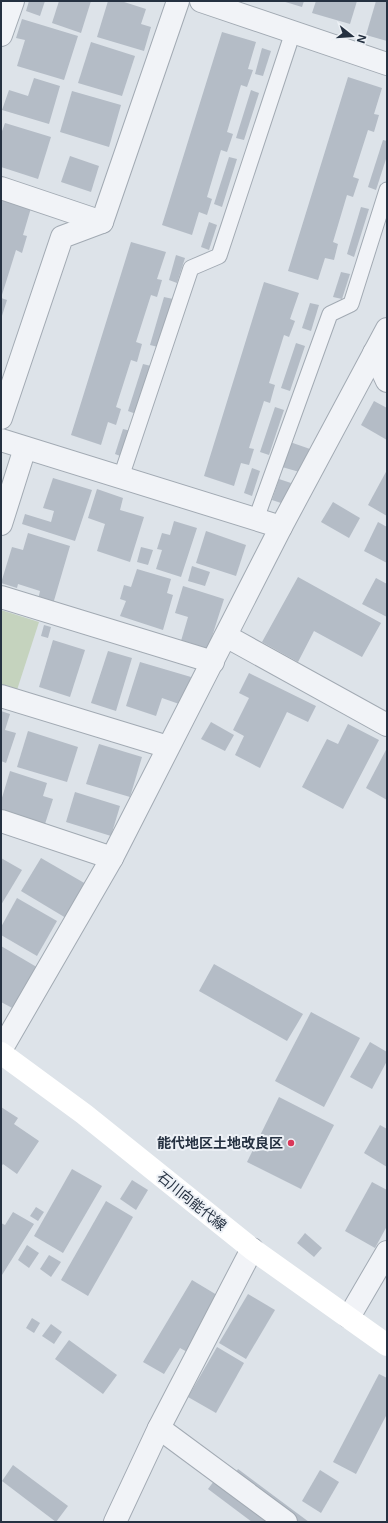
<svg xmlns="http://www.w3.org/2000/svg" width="388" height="1523" font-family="Inter,'Noto Sans JP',sans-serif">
  <rect width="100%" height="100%" fill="#dde3e9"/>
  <!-- green -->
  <path fill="#c5d3be" d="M1,610L39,622L17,690L1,685Z"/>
  <!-- building -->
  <g fill="#b4bcc6">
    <path d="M29,1H45L40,16L26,11Z"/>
    <path d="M59,1H91L81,33L52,23Z"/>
    <path d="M108,1H121L146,9L141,24L151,27L144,51L97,37Z"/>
    <path d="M282,1H304L302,7Z"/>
    <path d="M316,1H357L350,24L312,13Z"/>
    <path d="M376,1H387V41L366,35Z"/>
    <path d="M22,19L78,36L64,80L17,66L25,40L16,38Z"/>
    <path d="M222,32L256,42L248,69L253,70L247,87L241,85L227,132L233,134L227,152L221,150L207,197L212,199L207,215L199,212L192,235L162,225Z"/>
    <path d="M91,42L135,56L122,96L78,83Z"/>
    <path d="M262,48L271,51L263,76L255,74Z"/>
    <path d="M348,77L382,88L374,114L379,115L374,132L368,130L353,177L359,179L353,197L347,195L333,242L338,244L334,260L325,258L318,280L288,271Z"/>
    <path d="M34,78L60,86L49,124L2,110L9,90L28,96Z"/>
    <path d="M251,90L259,93L244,140L236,138Z"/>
    <path d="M72,91L121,105L109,147L60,132Z"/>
    <path d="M5,123L51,137L38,179L1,167V134Z"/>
    <path d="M383,140L387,141V156L376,190L368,187Z"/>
    <path d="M70,156L99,166L91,192L61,182Z"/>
    <path d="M229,157L237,159L222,207L214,204Z"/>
    <path d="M1,199L31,208L23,235L27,236L22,253L16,250L1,298L7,300L1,319Z"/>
    <path d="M361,207L369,209L354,257L347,254Z"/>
    <path d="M209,222L217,225L209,250L201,247Z"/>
    <path d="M131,242L166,252L157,279L162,280L157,297L151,295L136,342L142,344L137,362L131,360L116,407L121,409L116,425L108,422L101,445L71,435Z"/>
    <path d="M176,255L185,258L177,283L169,280Z"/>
    <path d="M341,272L350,274L342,299L333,297Z"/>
    <path d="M264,282L299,293L290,319L295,321L289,337L284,335L269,383L275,385L270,403L264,401L249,448L254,449L249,465L241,463L234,486L204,476Z"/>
    <path d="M164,297L173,299L158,347L150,345Z"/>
    <path d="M310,303L319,305L311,331L302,328Z"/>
    <path d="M296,343L305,346L290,391L281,388Z"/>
    <path d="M143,364L151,366L136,414L128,411Z"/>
    <path d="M374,401L387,408V440L361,425Z"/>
    <path d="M275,407L284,410L269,455L260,452Z"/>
    <path d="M123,429L131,431L123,457L115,454Z"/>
    <path d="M290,442L310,449L303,473L282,467Z"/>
    <path d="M252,468L260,471L252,496L244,493Z"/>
    <path d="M387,470V516L368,505Z"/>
    <path d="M53,478L92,490L75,541L22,524L25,514L51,522L54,511L43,508Z"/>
    <path d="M279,479L291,483L284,504L272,500Z"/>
    <path d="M97,489L123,498L120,510L144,517L130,562L97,551L105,524L88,518Z"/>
    <path d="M333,502L360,518L349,538L321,522Z"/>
    <path d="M174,521L197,528L181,577L156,569L162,550L157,549L162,533L170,535Z"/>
    <path d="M378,522L387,527V563L364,551Z"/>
    <path d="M206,531L246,545L236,576L196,563Z"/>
    <path d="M28,533L70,546L53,604L38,600L40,591L18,584L17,588L1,583L12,547L23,550Z"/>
    <path d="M141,547L153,550L148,565L137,562Z"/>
    <path d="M192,566L210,572L205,586L188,581Z"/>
    <path d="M137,569L171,579L167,593L173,595L163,630L120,616L126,601L120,599L124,585L131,587Z"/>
    <path d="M298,577L381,623L362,657L314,631L298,662L262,642Z"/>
    <path d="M376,578L387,584V617L362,604Z"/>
    <path d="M183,586L224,599L208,649L181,641L188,617L175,613Z"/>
    <path d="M44,625L51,627L48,638L41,636Z"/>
    <path d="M53,640L85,650L70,697L39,687Z"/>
    <path d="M108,651L132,658L116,711L91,703Z"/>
    <path d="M140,662L191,677L182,705L162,698L156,716L126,706Z"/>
    <path d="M249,673L316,706L308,722L287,712L260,768L235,755L244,736L233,730L249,698L239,693Z"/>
    <path d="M1,711L10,714L5,730L16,733L6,763L1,761Z"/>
    <path d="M211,722L234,735L225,751L201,739Z"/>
    <path d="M348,724L379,740L343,809L302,787L327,739L338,744Z"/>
    <path d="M28,731L78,747L67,782L17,767Z"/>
    <path d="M99,744L142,757L130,797L86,784Z"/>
    <path d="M387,748V800L366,788Z"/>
    <path d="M10,771L47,783L43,796L53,799L45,824L1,811V801Z"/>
    <path d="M75,792L120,806L111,836L66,822Z"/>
    <path d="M1,858L22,870L1,905Z"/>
    <path d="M41,858L86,884L66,918L21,891Z"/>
    <path d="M17,898L57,921L37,956L1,935V927Z"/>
    <path d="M1,946L40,969L16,1010L1,1002Z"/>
    <path d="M214,964L303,1014L287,1041L199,991Z"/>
    <path d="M311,1012L360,1038L324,1107L275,1081Z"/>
    <path d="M370,1042L387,1052V1061L372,1089L350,1077Z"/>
    <path d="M279,1097L334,1125L301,1189L247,1162Z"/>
    <path d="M1,1107L18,1118L14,1124L39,1141L17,1174L3,1164L1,1167Z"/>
    <path d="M380,1125L387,1129V1167L364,1153Z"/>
    <path d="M72,1169L102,1186L63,1253L34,1236Z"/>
    <path d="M132,1180L148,1190L136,1210L120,1199Z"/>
    <path d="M372,1182L387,1190V1226L375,1248L345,1231Z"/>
    <path d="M106,1201L133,1217L88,1296L61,1280Z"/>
    <path d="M36,1207L44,1212L38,1221L30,1216Z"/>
    <path d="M13,1212L34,1224L2,1275L1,1274V1223L5,1225Z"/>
    <path d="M305,1233L322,1248L314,1257L297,1243Z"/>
    <path d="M27,1245L39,1253L29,1268L18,1260Z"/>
    <path d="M49,1255L61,1262L51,1277L40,1269Z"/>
    <path d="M192,1280L222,1298L189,1353L180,1348L164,1374L143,1362Z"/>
    <path d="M248,1294L275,1310L246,1359L219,1343Z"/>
    <path d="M32,1318L40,1323L34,1333L26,1328Z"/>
    <path d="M51,1324L62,1332L54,1344L42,1336Z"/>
    <path d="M69,1340L117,1375L103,1394L55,1359Z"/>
    <path d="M217,1347L244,1363L216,1413L188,1397Z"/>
    <path d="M379,1374L387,1378V1414L356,1474L333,1462Z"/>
    <path d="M13,1465L68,1506L56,1522L2,1481Z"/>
    <path d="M238,1469L309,1522H293L233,1477Z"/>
    <path d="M320,1470L339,1482L321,1513L302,1501Z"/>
    <path d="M214,1481L268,1522H252L208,1489Z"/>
  </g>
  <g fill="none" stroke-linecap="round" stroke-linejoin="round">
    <defs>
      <g id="lane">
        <path d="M121,477L191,268L219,256L293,32"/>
        <path d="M256,519L330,314L351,304L387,190"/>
      </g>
      <g id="street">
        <path d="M201,1L387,64"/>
        <path d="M1,35L13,1"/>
        <path d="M1,188L102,222"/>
        <path d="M374,353L387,381"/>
        <path d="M1,418L62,237L102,222L178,1"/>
        <path d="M1,440L281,527"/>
        <path d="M1,524L25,448"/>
        <path d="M1,597L213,662"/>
        <path d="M226,636L387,725"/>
        <path d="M1,696L168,747"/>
        <path d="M1,821L112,858"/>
        <path d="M1,1050L112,858L281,527L387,329"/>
        <path d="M349,1317L387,1252"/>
        <path d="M159,1428L286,1522"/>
        <path d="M115,1522L159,1428L252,1249"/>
      </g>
    </defs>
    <!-- lane casing -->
    <use href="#lane" stroke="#a2aab3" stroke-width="17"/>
    <!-- street casing -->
    <use href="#street" stroke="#a2aab3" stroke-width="24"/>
    <!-- lane -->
    <use href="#lane" stroke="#f1f3f7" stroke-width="15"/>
    <!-- street -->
    <use href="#street" stroke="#f1f3f7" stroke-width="22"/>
    <!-- secondary -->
    <path stroke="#fff" stroke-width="22" d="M1,1053L84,1114L252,1249L387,1345"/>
  </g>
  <!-- markers -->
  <circle fill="#da3759" stroke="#edf1f6" stroke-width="1.5" cx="291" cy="1143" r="4"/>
  <g text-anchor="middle" stroke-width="4" stroke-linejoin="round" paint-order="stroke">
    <!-- poi labels -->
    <g font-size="14" font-weight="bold" fill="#253141" stroke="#edf1f6" text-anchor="end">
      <text x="283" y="1148">能代地区土地改良区</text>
    </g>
    <!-- street labels -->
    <g font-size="14" fill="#253141" stroke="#edf1f6">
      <text transform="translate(192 1201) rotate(39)" y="5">石川向能代線</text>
    </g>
  </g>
  <!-- border -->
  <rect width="388" height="1523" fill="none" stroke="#253141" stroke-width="4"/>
  <!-- north arrow -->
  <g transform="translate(352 36) rotate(107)" stroke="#edf1f6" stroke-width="3" paint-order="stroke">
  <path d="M0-3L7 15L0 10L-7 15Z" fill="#253141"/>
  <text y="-6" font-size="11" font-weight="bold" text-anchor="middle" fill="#253141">N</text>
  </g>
</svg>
